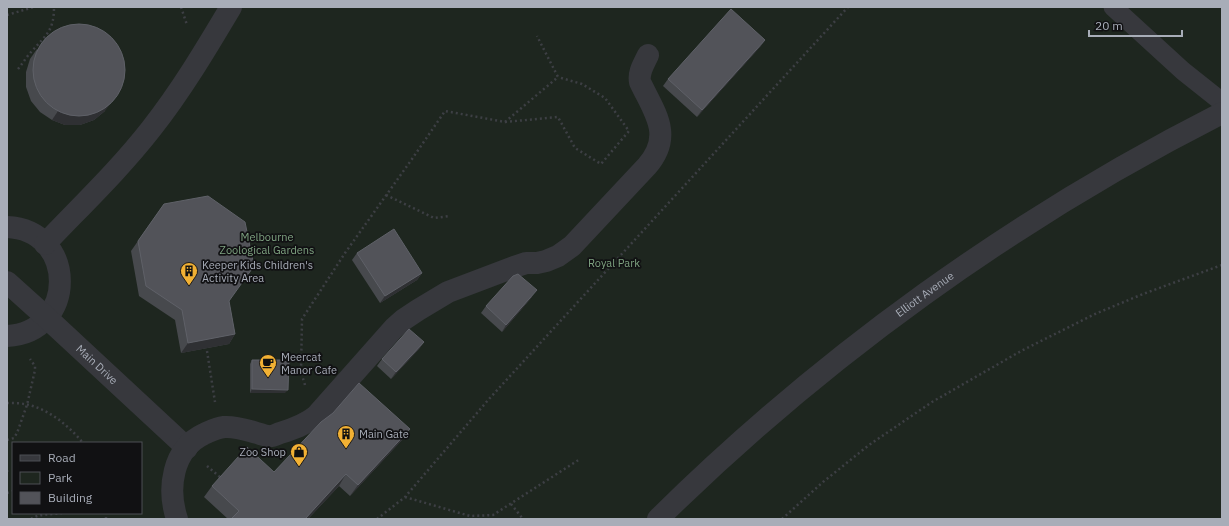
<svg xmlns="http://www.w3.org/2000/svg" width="1229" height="526" font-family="'IBM Plex Sans',sans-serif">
  <rect width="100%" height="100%" fill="#161618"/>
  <!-- green -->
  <path fill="#1e261f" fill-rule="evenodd" d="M7,7H1222V519H7ZM13,443H141V513H13Z"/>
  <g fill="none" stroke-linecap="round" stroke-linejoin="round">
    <!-- path -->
    <g stroke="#3d3f44" stroke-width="2.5" stroke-dasharray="2 3" stroke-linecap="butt">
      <path d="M181,7L187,25"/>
      <path d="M7,15L34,7"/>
      <path d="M18,69C23,63 27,56 32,51C46,35 54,31 54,7"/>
      <path d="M505,122L558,117L575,148L601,164L629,131L605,98L582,84L558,77"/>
      <path d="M386,195L434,218L450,216"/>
      <path d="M207,351L215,402"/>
      <path d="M305,385L301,372L302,319L345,253L412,159L445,111L505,122L558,77L537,36"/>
      <path d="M7,403C14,403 22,403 29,405C50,410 70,427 83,443"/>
      <path d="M7,440L14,438L17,433L27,405L35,370V366L30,359"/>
      <path d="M207,466L221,478"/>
      <path d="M7,471L8,472"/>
      <path d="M7,493L13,491"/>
      <path d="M405,497L470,516L493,515L580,459"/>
      <path d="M511,504L523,519"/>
      <path d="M31,519C40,513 52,515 62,513"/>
      <path d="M106,519V513"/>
      <path d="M377,519L405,497L489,399L848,7"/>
      <path d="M782,519L823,482L869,445L932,402L1021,351L1095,314L1143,294L1222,265"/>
    </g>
    <!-- service -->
    <path stroke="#37383d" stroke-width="19" d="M1113,7L1183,71L1222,102"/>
    <!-- pedestrian -->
    <g stroke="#37383d" stroke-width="22">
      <path d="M7,227C77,230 78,332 7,336"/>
      <path d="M45,244C81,206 119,170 151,129C181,91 206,49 231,7"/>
      <path id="s1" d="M7,282L47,318L187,448"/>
      <path d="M177,519C167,489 172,449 204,434C211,431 216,428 224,427C235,426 246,430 257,433C261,434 265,436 269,436C272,437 277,434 280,433C293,429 305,425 316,416L394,328L403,320L418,310L448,292L514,267L526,263H537L546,261L558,256L572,246L647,166C674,135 654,112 640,82C638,72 644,64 648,55"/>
    </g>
    <!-- minor -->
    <path stroke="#37383d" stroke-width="22" id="s2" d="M658,519C823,356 1015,218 1222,113"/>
  </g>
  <!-- wall -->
  <g fill="#47494d">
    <path d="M765,40L760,47L697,117L663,86L668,79Z"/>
    <path d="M37,49L105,111L94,120L80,125H65L52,120L40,112L31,101L26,87V72L30,59Z"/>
    <path d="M164,204L229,301L235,334L229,344L181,353L175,320L139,296L131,251Z"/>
    <path d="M357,253L422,273L417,280L380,303L352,260Z"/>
    <path d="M532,297L502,332L481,313L486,306Z"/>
    <path d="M424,342L419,349L391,379L377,366L382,359Z"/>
    <path d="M252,360L285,393H250V364Z"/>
    <path d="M410,429L402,440L350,496L339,486L308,519H228L204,497L212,486L274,472Z"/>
  </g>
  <!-- shaded-wall -->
  <g fill="#2f3033">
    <path d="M765,40L760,47L697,117L702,110Z"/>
    <path d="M120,90L105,111L94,120L80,125H65L52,120L58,111Z"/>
    <path d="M422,273L417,280L380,303L385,296Z"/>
    <path d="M537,290L532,297L502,332L506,325Z"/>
    <path d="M235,334L229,344L181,353L188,343Z"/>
    <path d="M424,342L419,349L391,379L396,372Z"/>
    <path d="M252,389L288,390L285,393H250Z"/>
    <path d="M410,429L402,440L350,496L358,485Z"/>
    <path d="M346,474L339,486L308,519H305Z"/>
  </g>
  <!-- building -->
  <g fill="#525359" stroke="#5f6168">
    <path d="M731,9L765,40L702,110L668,79Z"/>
    <circle cx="79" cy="70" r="46"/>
    <path d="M208,196L245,222L254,266L229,301L235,334L188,343L182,310L146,286L138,241L164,204Z"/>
    <path d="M394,229L422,273L385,296L357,253Z"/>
    <path d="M518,274L537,290L506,325L486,306L513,276Z"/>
    <path d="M409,329L424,342L396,372L382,359Z"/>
    <path d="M252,360H289L288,390L252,389Z"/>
    <path d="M359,383L410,429L358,485L346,474L306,518V519H231L239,511L212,486L247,447L274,472L321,422L333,413Z"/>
  </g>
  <!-- icons -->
  <defs>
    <symbol id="building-pin" viewBox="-11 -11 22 30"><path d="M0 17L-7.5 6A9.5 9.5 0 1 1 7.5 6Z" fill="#f2b134" stroke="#111113"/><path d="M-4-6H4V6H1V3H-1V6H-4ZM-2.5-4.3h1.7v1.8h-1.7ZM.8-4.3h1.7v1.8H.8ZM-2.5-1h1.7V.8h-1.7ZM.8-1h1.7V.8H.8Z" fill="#111"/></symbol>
    <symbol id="cafe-pin" viewBox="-11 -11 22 30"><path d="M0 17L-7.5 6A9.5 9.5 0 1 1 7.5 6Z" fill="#f2b134" stroke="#111113"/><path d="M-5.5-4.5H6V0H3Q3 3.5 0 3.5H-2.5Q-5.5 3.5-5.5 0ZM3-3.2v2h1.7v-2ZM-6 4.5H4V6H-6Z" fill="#111"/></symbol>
    <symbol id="shop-pin" viewBox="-11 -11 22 30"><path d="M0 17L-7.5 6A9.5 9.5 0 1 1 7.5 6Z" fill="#f2b134" stroke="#111113"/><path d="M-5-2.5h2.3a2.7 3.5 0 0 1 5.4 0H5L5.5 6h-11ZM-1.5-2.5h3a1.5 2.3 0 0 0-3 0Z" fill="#111"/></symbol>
  </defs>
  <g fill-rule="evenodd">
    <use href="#building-pin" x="179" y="261" width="20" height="27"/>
    <use href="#cafe-pin" x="258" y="353" width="20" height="27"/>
    <use href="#building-pin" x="336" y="424" width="20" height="27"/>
    <use href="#shop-pin" x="289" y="442" width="20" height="27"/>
  </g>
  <g text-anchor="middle" stroke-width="3.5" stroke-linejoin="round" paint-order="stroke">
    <!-- park labels -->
    <g font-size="11" fill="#7fa381" stroke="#111113">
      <text x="267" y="241">Melbourne<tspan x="267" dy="13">Zoological Gardens</tspan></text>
      <text x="614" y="267">Royal Park</text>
    </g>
    <!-- poi labels -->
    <g font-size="11" fill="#a8adb8" stroke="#111113" text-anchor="start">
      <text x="202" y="269">Keeper Kids Children's<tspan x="202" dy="13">Activity Area</tspan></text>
      <text x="281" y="361">Meercat<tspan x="281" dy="13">Manor Cafe</tspan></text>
      <text x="359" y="438">Main Gate</text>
      <text x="286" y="456" text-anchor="end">Zoo Shop</text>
    </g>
    <!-- street labels -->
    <g font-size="11" fill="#a8adb8" stroke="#111113">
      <text dy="4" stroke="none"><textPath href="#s2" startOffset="349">Elliott Avenue</textPath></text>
      <text dy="4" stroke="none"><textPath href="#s1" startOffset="122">Main Drive</textPath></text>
    </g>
  </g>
  <!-- border -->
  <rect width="1229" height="526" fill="none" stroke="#a8adb8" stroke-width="16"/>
  <!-- legend -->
  <rect x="12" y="442" width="130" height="72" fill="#111113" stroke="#4d4f55"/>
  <rect x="20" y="455" width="20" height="6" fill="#37383d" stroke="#4d4f55"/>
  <text x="48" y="462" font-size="12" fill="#a8adb8">Road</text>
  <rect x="20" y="472" width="20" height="12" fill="#1e261f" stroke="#4d4f55"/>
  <text x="48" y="482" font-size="12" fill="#a8adb8">Park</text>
  <rect x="20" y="492" width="20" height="12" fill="#525359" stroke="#4d4f55"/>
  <text x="48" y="502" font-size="12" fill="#a8adb8">Building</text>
  <!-- scale -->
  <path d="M1089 30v6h93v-6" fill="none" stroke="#a8adb8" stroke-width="2"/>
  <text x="1095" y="30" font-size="12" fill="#a8adb8" stroke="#111113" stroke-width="3" paint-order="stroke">20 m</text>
</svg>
